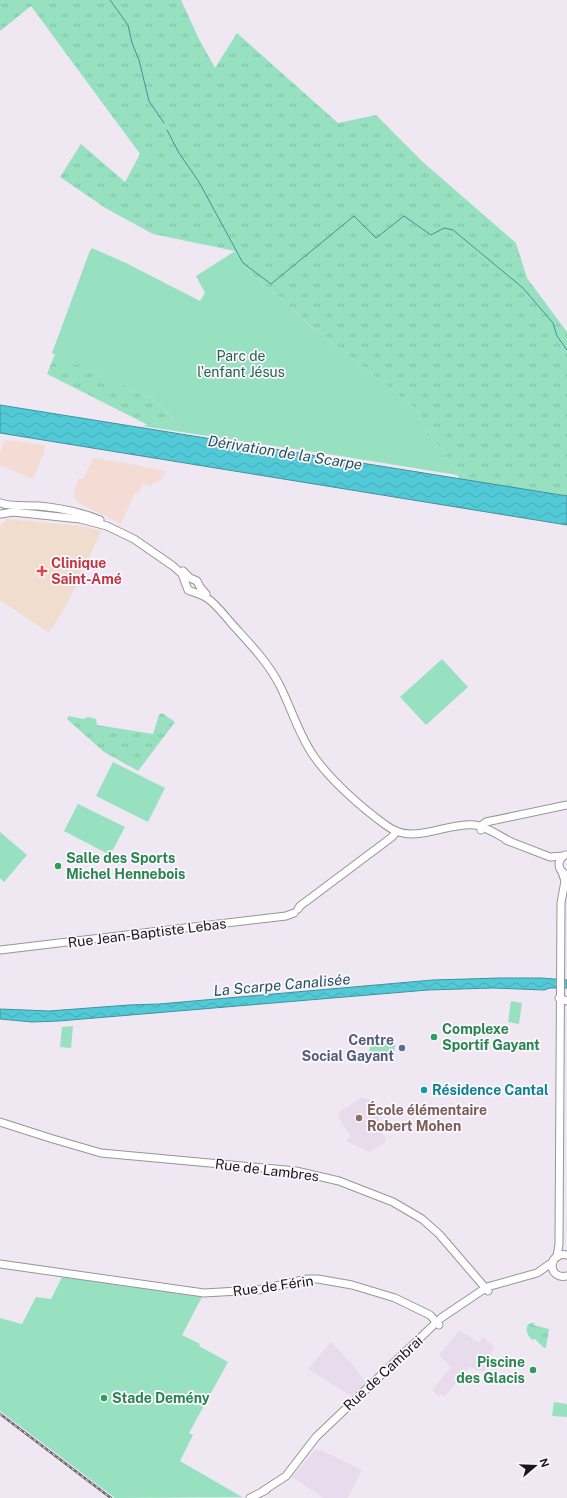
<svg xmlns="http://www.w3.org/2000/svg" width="567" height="1498" font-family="'Public Sans',sans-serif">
  <defs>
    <pattern id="grass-tufts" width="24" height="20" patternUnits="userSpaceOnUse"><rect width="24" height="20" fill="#97e1c0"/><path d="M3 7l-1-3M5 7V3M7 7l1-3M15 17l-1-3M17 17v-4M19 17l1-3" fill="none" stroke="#82c0a4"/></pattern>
    <pattern id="water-waves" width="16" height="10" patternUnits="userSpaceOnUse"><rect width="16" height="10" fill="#51c9d6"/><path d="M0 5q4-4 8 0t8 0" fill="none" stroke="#46acb7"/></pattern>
  </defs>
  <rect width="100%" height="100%" fill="#efe8f3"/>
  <!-- built -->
  <g fill="#e7dbec">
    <path d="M361,1098H365L373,1101L380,1112L377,1126L386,1139L385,1142L369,1152L346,1141L351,1137L338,1117L342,1110Z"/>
    <path d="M460,1330L479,1343L483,1337L494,1346L484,1372L470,1367L444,1397L441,1394L439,1397L432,1390L451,1367L439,1355Z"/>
    <path d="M331,1342L353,1365L367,1384L353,1397L308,1369Z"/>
    <path d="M315,1450H321L362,1470L348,1498H324L292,1477Z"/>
  </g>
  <!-- industrial -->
  <g fill="#f4dbd3">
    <path d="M6,440L45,445L44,452L33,479L0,465V455L4,441Z"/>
    <path d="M93,458L138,465L144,467L166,471L162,479L149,486L143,483L138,494L135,492L121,524L77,502L73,494L79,478L83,479Z"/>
  </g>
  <!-- medical -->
  <path fill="#f0ddcd" d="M7,519L82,526L101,531L78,582L63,611L49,633L0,600V526Z"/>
  <!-- grass -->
  <g fill="url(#grass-tufts)">
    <path d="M0,0H181L199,39L215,68L237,33L338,123L376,115L424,163L516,243L527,278L567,332V519L478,504L457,475L441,448L427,436L418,411L331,341L312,328L292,308L251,274L235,251L153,234L107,209L60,177L81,144L125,182L140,154L31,6L0,31Z"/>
    <path d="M55,354L154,400L174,420L148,425L47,374Z"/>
    <path d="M162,713L175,722L138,771L104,752L67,719L69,716L83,719L88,717L96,719L97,725L153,734L159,715Z"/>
    <path d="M532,1323H535L533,1325L549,1329L546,1348H544L535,1339L532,1340C527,1334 525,1331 528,1324Z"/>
  </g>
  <!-- green -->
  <g fill="#97e1c0">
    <path d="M92,248L126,263L200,301L205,293L196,276L235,251L251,274L292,308L312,328L331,341L418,411L427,436L441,448L457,475L334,455L142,426L174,420L154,400L52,353L89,253Z"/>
    <path d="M442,659L468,687L426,725L400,697Z"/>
    <path d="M113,762L165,788L148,822L96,796Z"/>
    <path d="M78,804L125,827L110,855L64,831Z"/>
    <path d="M0,832L27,855L4,882L0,878Z"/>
    <path d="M511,1001L522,1003L519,1024L508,1022Z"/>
    <path d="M73,1026L71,1048L60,1047L62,1027Z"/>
    <path d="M370,1042L395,1043L394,1056L369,1054Z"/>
    <path d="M62,1277L202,1297L182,1335L200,1344L199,1346L228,1362L189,1433L193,1435L180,1461L242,1497L115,1498L0,1411V1318L22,1324L36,1297L51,1299Z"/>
    <path d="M554,1402L567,1404V1417L552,1416Z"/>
  </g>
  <!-- water -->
  <g fill="url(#water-waves)" stroke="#40939e">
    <path d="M0,405L567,496V525L0,433Z"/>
    <path d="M500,978H541L567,980V988H550L544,990L493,988L428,990L59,1021L32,1022L0,1019V1009L49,1011L129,1005L159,1004L433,980Z"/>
  </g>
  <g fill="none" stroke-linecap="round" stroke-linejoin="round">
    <!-- stream -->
    <g stroke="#40939e" stroke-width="1">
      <path d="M110,0L128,25L132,43L139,60L149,101L164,123"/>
      <path d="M167,130L179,153L199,182L243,263L271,284L354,216L376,238L404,216L431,235L444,228L453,230L523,288L553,323L557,336L567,350"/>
    </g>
    <defs>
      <g id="secondary">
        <path d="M1,503C9,507 28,505 39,506C59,508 81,512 100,520"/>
        <path d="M1,514L13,512L80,519L107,526L134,539L173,566L182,574L188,590C194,593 200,593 207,598C217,605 224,615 232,624C249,643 267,661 279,684C291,707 298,733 313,755C330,780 363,809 387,826C414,846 445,822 475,825C487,827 500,836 511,842"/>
        <path d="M183,571L190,578L197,581L200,587L206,594"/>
        <path d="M481,830L482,825L486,822L567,805"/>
        <path d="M506,840L550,857L563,856"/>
        <path d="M565,855C557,860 557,869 565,874"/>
        <path d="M298,909L300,906L392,837L396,832"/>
        <path d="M0,950L286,916L294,913"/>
        <path d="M559,998L567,1001"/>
        <path d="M0,1122L53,1139L101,1153L296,1171L339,1181L393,1202L422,1219L439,1234L488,1291"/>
        <path d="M567,1255C547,1251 547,1280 567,1276"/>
        <path d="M557,1257L559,1244L561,903L565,881L562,872"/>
        <path d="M0,1264L204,1293L258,1290L307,1279H318L352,1285L395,1298L430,1315L439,1325"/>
        <path d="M263,1491L286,1476L316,1437L441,1318L487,1287L537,1273L553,1262"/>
        <path d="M250,1498L266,1490"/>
      </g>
    </defs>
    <!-- secondary casing -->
    <use href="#secondary" stroke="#99939c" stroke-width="9"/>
    <!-- secondary -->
    <use href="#secondary" stroke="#fff" stroke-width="7"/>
    <defs>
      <path id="rail" d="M0,1414L111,1498"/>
    </defs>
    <!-- rail casing -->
    <use href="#rail" stroke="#68636a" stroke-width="2.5"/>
    <!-- rail -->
    <use href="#rail" stroke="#fcf6fe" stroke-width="1" stroke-dasharray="3" stroke-linecap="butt"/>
  </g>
  <!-- markers -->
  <path fill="#e0444e" stroke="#fcf6fe" stroke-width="1.5" d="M40 565h4v4h4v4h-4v4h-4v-4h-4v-4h4z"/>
  <g fill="#2e9e5b" stroke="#fcf6fe" stroke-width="1.5">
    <circle cx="58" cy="866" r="4"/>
    <circle cx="434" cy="1037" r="4"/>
    <circle cx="533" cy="1370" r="4"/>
    <circle cx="104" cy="1398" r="4"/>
  </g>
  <circle fill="#5c6f8a" stroke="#fcf6fe" stroke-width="1.5" cx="402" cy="1048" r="4"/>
  <circle fill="#0f9aa8" stroke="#fcf6fe" stroke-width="1.5" cx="424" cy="1090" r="4"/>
  <circle fill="#8d6e63" stroke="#fcf6fe" stroke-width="1.5" cx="359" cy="1118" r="4"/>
  <g text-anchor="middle" stroke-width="3.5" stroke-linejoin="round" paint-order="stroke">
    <!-- park labels -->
    <g font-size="14" fill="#1e654b" stroke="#fcf6fe">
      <text x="241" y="361">Parc de<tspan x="241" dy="16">l'enfant Jésus</tspan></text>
    </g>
    <!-- health labels -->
    <g font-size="14" font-weight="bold" fill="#be3a42" stroke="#fcf6fe" text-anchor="start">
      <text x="51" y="568">Clinique<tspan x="51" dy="16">Saint-Amé</tspan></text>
    </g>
    <!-- leisure labels -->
    <g font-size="14" font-weight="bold" fill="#27864d" stroke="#fcf6fe" text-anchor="start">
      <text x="66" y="863">Salle des Sports<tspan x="66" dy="16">Michel Hennebois</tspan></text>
      <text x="442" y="1034">Complexe<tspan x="442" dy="16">Sportif Gayant</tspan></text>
      <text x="525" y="1367" text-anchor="end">Piscine<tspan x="525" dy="16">des Glacis</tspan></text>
      <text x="112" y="1403">Stade Demény</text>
    </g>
    <!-- street labels -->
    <g font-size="14" fill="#19161a" stroke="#fcf6fe">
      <text transform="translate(147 933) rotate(-7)" y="5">Rue Jean-Baptiste Lebas</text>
      <text transform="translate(267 1170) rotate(7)" y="5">Rue de Lambres</text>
      <text transform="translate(273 1286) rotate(-8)" y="5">Rue de Férin</text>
      <text transform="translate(383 1373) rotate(-43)" y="5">Rue de Cambrai</text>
    </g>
    <!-- service labels -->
    <g font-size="14" font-weight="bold" fill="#4e5e75" stroke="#fcf6fe" text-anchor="end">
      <text x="394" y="1045">Centre<tspan x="394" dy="16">Social Gayant</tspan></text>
    </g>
    <!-- culture labels -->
    <g font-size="14" font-weight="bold" fill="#0d838f" stroke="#fcf6fe" text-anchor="start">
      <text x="432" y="1095">Résidence Cantal</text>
    </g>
    <!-- education labels -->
    <g font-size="14" font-weight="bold" fill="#785e54" stroke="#fcf6fe" text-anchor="start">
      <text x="367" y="1115">École élémentaire<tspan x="367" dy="16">Robert Mohen</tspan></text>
    </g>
    <!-- water labels -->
    <g font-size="15" font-style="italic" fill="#22555b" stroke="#fcf6fe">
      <text transform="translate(285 453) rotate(9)" y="5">Dérivation de la Scarpe</text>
      <text transform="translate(282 985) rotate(-5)" y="5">La Scarpe Canalisée</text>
    </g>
  </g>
  <!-- north arrow -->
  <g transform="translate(535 1466) rotate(71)" stroke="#fcf6fe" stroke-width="3" paint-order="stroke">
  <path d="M0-3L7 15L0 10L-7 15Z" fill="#19161a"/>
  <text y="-6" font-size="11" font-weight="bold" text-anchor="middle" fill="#19161a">N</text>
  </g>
</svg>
